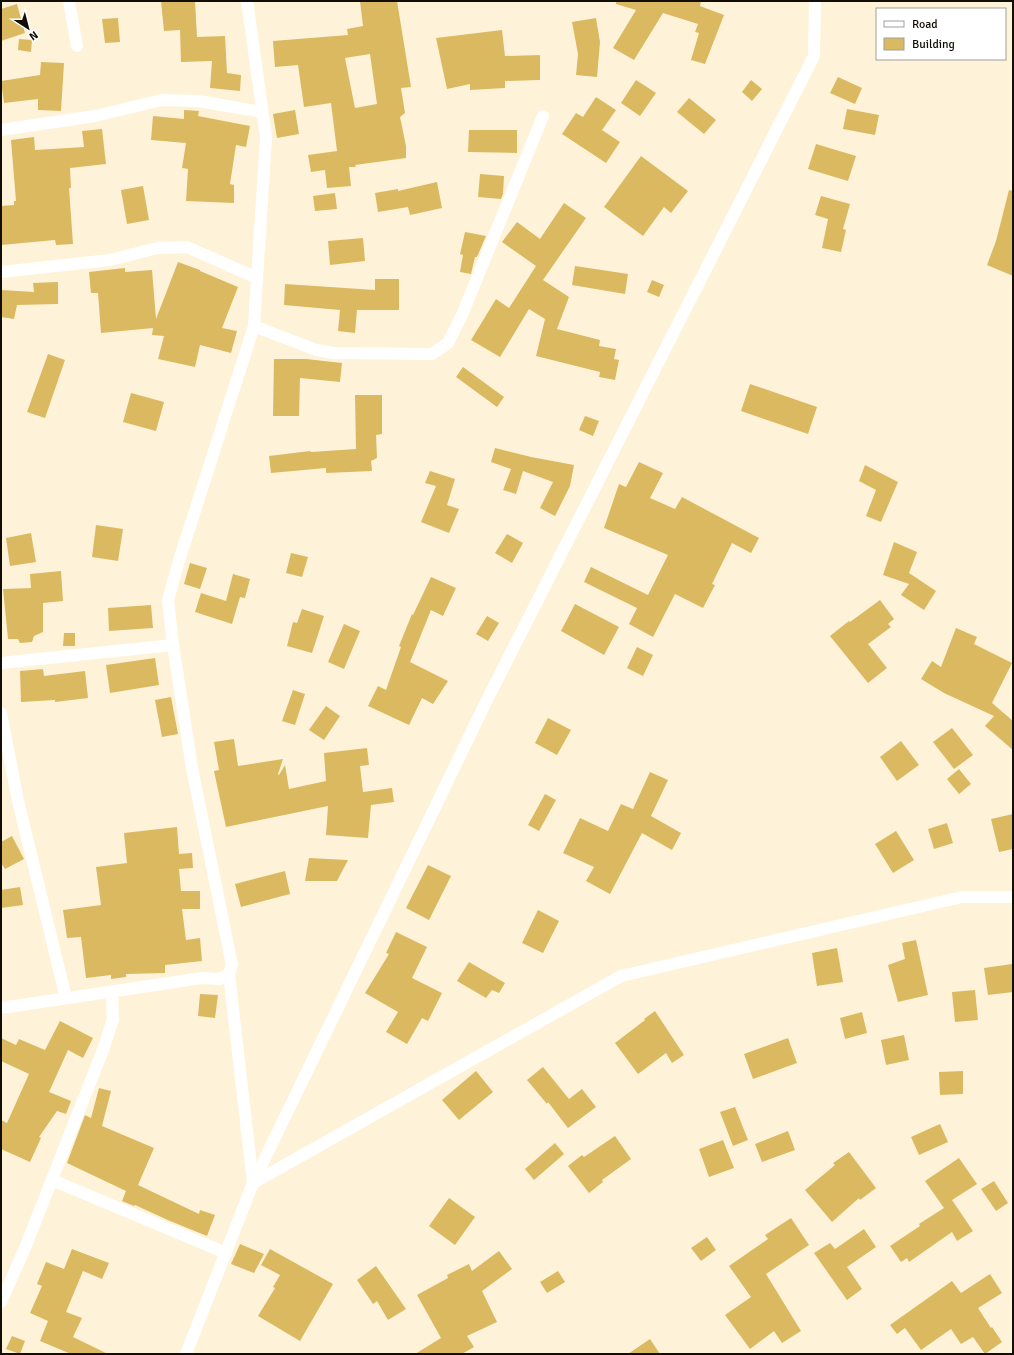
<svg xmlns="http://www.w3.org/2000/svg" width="1014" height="1355" font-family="Signika,sans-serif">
  <rect width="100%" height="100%" fill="#fef3d8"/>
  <!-- building -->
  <g fill="#dbb961" fill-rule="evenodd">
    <path d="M161,1H195L197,37L225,36L227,73L241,75L240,91L210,88L212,61L181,62L180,30L164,31Z"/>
    <path d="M360,1H397L411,87L401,88L405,113L400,117L406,146V158L355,165L356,167H349L351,186L327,188L325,170L311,172L308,155L337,151L331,103L304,107L298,65L275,67L273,41L348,35L347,29L363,26ZM370,54L377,104L355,108L345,58Z"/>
    <path d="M616,1H701L700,6L724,15L705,64L691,60L699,33L695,32L698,24L663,13L634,60L613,48L636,10L616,4Z"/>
    <path d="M17,4L25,33L1,41V9Z"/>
    <path d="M118,18L120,42L105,43L102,19Z"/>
    <path d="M596,18L600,42L597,77L576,75L578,54L572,22Z"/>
    <path d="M502,30L505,56L540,55V80L505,81V88L470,90V84L447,89L436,38Z"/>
    <path d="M19,39L32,40L31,52L18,50Z"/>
    <path d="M41,62L64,63L61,111L38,110V99L4,103L1,81L40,75Z"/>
    <path d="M838,77L862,88L855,104L830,93Z"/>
    <path d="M636,80L656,93L640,116L621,103Z"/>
    <path d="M751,80L762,89L752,101L742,92Z"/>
    <path d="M596,97L616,110L602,130L620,142L606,163L562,134L576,113L583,117Z"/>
    <path d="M689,98L716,120L704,134L677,112Z"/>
    <path d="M847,109L879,115L875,135L843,129Z"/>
    <path d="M184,110L199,111L198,116L250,126L246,147L236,145L230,184L234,185V203L186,201L188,169L182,168L186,143L151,140L153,116L184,119Z"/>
    <path d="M295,110L299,134L277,138L273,114Z"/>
    <path d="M102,129L106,164L70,168L71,188H69L73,244L56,245L55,240L1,245V206L14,205V201H16L11,140L34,137L35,150L84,147L82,131Z"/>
    <path d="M469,130H517V153L468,152Z"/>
    <path d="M816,144L856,156L848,181L808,169Z"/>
    <path d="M641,156L688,191L671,213L664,207L643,236L604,207Z"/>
    <path d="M480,174L504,176L503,194L501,199L478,197Z"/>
    <path d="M437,182L442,208L410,215L408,207L378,212L375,193L398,189V191Z"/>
    <path d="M143,186L149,220L127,224L121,190Z"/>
    <path d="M1009,190L1013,191V276L987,265L996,241Z"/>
    <path d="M335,193L337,209L315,211L313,196Z"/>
    <path d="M821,196L850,204L843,229L846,230L841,252L822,248L828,219L815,215Z"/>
    <path d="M564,203L586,218L543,280L569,297L557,329L600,340L599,346L616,349L614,359L619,360L615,380L599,377L600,372L536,356L545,319L529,309L500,357L471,340L496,299L509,308L536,266L502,242L517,222L540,239Z"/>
    <path d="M465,232L486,236L477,257H475L471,274L460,272L463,255L460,254Z"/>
    <path d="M363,238L365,261L330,265L328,241Z"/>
    <path d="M178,262L200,270V271L238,287L222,328L237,331L231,353L200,345L195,367L158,359L164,336L152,335L153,328L101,333L98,293H91L89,272L125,268V272L152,270L156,319Z"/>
    <path d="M575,266L628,274L625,294L572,285Z"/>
    <path d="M375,279H399V310H357L355,333L338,331L340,310L284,305L285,284L375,290Z"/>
    <path d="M652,280L664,285L659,297L647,292Z"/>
    <path d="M58,282V304L17,305L14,319L1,317V290L34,292L33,283Z"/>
    <path d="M48,354L65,360L45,418L27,412Z"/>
    <path d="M274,359H306L342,363L340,382L300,378L299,416H273Z"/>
    <path d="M463,367L504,397L497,407L456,377Z"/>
    <path d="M750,384L817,407L808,434L741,411Z"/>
    <path d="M131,393L164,402L156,431L123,422Z"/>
    <path d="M355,395H382V434L376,435L377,458L371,461L372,471L326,473V468L271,473L269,456L310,451L311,452L356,449Z"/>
    <path d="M585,416L599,421L593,436L579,430Z"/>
    <path d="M495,448L531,457L574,465L570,486L555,516L540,508L553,482L523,471L516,494L503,490L511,469L491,462Z"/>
    <path d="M639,462L663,473L650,498L675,509L682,497L759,538L751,553L732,543L712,584L715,585L703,608L675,594L653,637L629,624L637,608L584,582L591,567L648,595L668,555L604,528L619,484L626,487Z"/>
    <path d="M865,465L898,482L881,522L866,516L876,490L859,481Z"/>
    <path d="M430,471L455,479L447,505L459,509L449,533L421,522L436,486L425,483Z"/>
    <path d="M96,525L123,529L118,561L92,557Z"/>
    <path d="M31,533L36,562L10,566L6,538Z"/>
    <path d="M507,534L523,543L512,563L495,553Z"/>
    <path d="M894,542L917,552L909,573L936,591L924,610L901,595L909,584L883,575Z"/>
    <path d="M291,553L308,557L302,577L286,573Z"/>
    <path d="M190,563L207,568L200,589L184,584Z"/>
    <path d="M61,571L63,601L43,603V632L34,636L32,642L20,643L18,639H8L3,589L31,588L30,574Z"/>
    <path d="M233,574L250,579L245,598L240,597L232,624L195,612L201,593L226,601Z"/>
    <path d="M431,577L456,588L443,616L431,610L410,662L448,681L433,704L422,698L409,725L368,706L378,686L386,690L401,647L399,646L412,614L413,615Z"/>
    <path d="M880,600L894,619L888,624L891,627L868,644L887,668L868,683L830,636L849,621L850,622Z"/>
    <path d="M575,604L619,627L604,655L561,631Z"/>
    <path d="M151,605L153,628L109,631L108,608Z"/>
    <path d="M302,609L324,616L312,653L287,646L293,622L297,623Z"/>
    <path d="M487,616L499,623L488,641L476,634Z"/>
    <path d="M344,624L360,631L344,669L328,662Z"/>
    <path d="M956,628L977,637L974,644L1012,663L992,703L1013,721V750L985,726L994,716L944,693L921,679L932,661L941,667Z"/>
    <path d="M64,633H75V646H63Z"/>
    <path d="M637,647L653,655L643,676L627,668Z"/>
    <path d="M155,658L159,685L110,693L106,665Z"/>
    <path d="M43,669L44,676L85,671L88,698L55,702V700L21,702L20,671Z"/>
    <path d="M293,690L305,694L295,725L282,721Z"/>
    <path d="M171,697L178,734L162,737L155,700Z"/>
    <path d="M326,706L340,716L324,740L309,730Z"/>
    <path d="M548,718L571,730L557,755L535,743Z"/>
    <path d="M952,728L973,755L954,769L933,742Z"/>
    <path d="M234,739L238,766L283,759L278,774L279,775L285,765L289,789L326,781L324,753L367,748L369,765L360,766L363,792L392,788L394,802L371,805L368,838L326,835L328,806L226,827L214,771L219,770L214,742Z"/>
    <path d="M901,741L919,765L897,781L880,757Z"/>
    <path d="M959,769L971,784L959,794L947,779Z"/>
    <path d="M650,772L668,780L651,816L681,833L672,850L642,833L610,894L586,881L594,867L563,853L580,818L608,831L621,804L633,809Z"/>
    <path d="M545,794L556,800L539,831L528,825Z"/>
    <path d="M1013,814V849L999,852L991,819Z"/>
    <path d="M947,823L953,843L934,849L928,829Z"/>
    <path d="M177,827L179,854L192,853L193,868L179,869L181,891H200V909H182L186,940L200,938L202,961L165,965V973L126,974V977L111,979V975L86,978L81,937L67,938L63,910L101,905L96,867L127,863L124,833Z"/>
    <path d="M896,831L914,860L893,873L875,844Z"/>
    <path d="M12,836L24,859L5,869L1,863V842Z"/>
    <path d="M309,858L348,860L337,881H305Z"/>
    <path d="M428,865L451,876L429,920L406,908Z"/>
    <path d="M285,871L290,894L241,907L235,884Z"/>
    <path d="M20,887L23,905L1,908V890Z"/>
    <path d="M538,910L559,921L543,953L522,943Z"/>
    <path d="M396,932L427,947L412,978L442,993L428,1021L422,1018L407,1044L386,1032L398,1012L365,993L389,954L386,953Z"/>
    <path d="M916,940L928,995L898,1002L888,965L905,959L902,943Z"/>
    <path d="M837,948L843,982L817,986L812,953Z"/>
    <path d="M469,962L505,983L499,993L492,990L486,998L457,981Z"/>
    <path d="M1012,964L1013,992L988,995L984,968Z"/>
    <path d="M975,990L978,1020L955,1022L952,992Z"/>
    <path d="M200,994L218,995L215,1018L198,1016Z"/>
    <path d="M655,1011L684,1055L672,1063L666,1053L638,1074L615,1043L645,1020L644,1019Z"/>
    <path d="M862,1012L867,1033L845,1039L840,1018Z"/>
    <path d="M60,1021L93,1038L83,1058L68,1050L49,1092L71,1101L66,1114L57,1111L39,1137L41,1138L30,1162L1,1149V1120L7,1123L29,1074L1,1061V1038L16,1045L19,1039L45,1050Z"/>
    <path d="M904,1035L909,1060L886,1065L881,1040Z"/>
    <path d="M788,1038L797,1063L753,1079L744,1054Z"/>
    <path d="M543,1067L569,1099L582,1089L596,1107L568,1128L548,1102L547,1104L527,1080Z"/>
    <path d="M476,1071L493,1092L459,1120L442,1100Z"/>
    <path d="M963,1071V1094L940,1095L939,1072Z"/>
    <path d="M99,1088L111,1091L102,1126L154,1148L138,1185L199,1214L200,1210L215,1215L207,1236L170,1221L135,1205L134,1206L122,1201L126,1191L67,1163L85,1115L91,1118Z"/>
    <path d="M735,1107L748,1140L733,1146L720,1112Z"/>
    <path d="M940,1124L948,1142L919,1155L911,1137Z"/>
    <path d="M788,1131L795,1150L762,1162L755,1144Z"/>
    <path d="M615,1136L631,1159L602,1180L603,1182L589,1193L568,1166L582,1155L584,1157Z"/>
    <path d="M723,1140L734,1168L709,1177L699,1149Z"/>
    <path d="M555,1143L564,1154L534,1180L525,1169Z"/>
    <path d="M849,1152L876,1188L860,1200L859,1198L832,1222L805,1190L835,1165L833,1163Z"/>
    <path d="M959,1158L977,1184L952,1200L973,1231L957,1241L952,1232L909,1262L907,1258L901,1262L890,1246L920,1226L919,1224L944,1208L925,1181Z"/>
    <path d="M994,1181L1008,1203L996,1211L981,1189Z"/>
    <path d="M449,1198L475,1217L455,1245L429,1226Z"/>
    <path d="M791,1218L809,1245L766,1274L801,1331L782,1343L774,1331L750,1349L725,1315L751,1297L729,1266L768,1239L765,1235Z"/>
    <path d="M864,1229L876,1247L847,1267L862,1289L847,1300L814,1253L830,1243L835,1249Z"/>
    <path d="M707,1237L716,1250L701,1261L691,1248Z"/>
    <path d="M240,1244L264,1254L254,1273L231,1264Z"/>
    <path d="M72,1249L109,1263L102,1279L83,1271L66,1312L82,1318L73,1337L108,1354H71L40,1341L48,1321L30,1313L42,1286L37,1284L46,1262L64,1269Z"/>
    <path d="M270,1249L333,1284L300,1341L258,1316L275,1288L273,1287L280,1275L261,1265Z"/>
    <path d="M499,1251L512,1269L482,1291L497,1322L467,1336L474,1347L462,1354H415L441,1338L417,1295L448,1278L447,1275L469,1264L472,1271Z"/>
    <path d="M376,1266L406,1309L388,1320L377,1301L373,1304L357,1280Z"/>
    <path d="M558,1271L565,1282L547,1293L540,1282Z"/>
    <path d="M990,1274L1002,1293L978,1308L991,1328L992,1327L1002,1342L985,1354L973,1337L961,1344L951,1329L921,1350L905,1328L897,1334L890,1325L952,1281L961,1293Z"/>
    <path d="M12,1336L25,1341L20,1354L6,1349Z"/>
    <path d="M650,1339L660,1354H628Z"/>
  </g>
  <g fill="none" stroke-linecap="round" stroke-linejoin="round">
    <!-- street -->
    <g stroke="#fff" stroke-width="12">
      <path d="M69,1L77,46"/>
      <path d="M1,130L95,116L162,100L198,101L262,112"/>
      <path d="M1,272L110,260L157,248L187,247L257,278"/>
      <path d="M254,326L316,350L334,353L432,354L448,343L462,315L543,116"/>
      <path d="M1,663L173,645"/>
      <path d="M1,713L18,801L66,998"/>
      <path d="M229,974L253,1183L621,976L962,897H1013"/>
      <path d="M1,1008L202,978L220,979L229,974L232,965L192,768L173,645L168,600L178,564L254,326L266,137L247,1"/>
      <path d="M52,1180L226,1253"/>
      <path d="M1,1302L25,1248L103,1050L113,1019L112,992"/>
      <path d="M186,1354L253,1183L486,702L814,56L815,1"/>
    </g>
  </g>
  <!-- border -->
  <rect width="1014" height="1355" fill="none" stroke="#120e05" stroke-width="4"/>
  <!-- legend -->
  <rect x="876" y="8" width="130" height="52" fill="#ffffff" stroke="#a09f9b"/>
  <rect x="884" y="21" width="20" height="6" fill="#ffffff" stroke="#a09f9b"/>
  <text x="912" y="28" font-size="12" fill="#120e05">Road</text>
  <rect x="884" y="38" width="20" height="12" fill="#dbb961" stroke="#a09f9b"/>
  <text x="912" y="48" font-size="12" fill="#120e05">Building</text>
  <!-- north arrow -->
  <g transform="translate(28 28) rotate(144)" stroke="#ffffff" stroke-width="3" paint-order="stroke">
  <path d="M0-3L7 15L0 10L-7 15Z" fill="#120e05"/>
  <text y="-6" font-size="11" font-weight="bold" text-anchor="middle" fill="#120e05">N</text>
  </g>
</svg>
